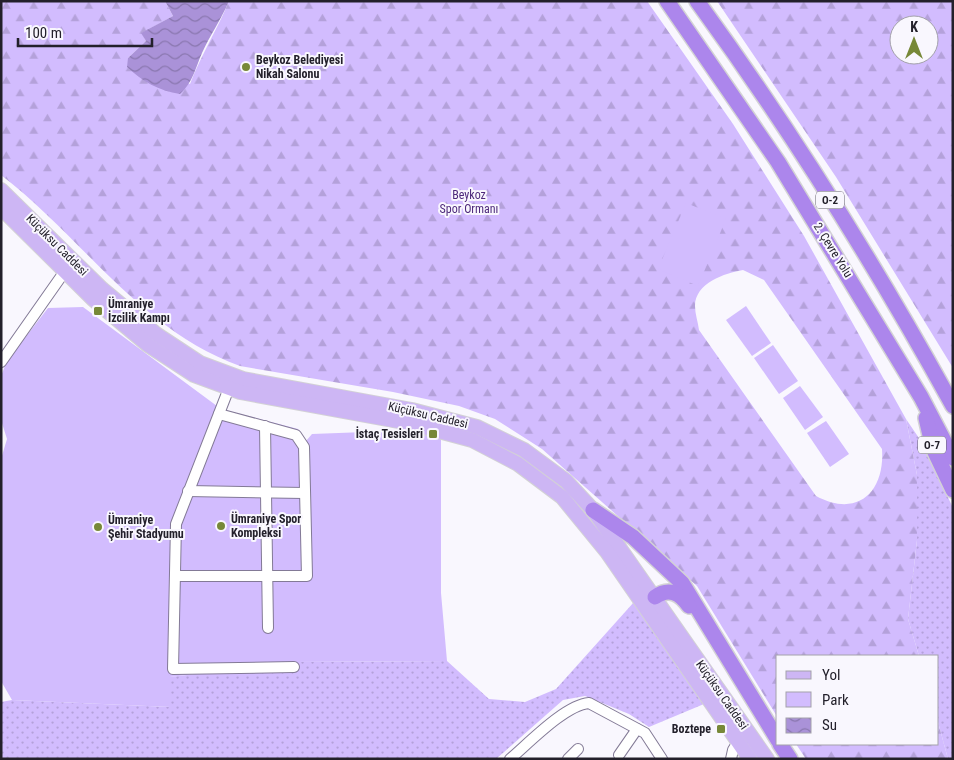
<svg xmlns="http://www.w3.org/2000/svg" width="954" height="760" font-family="'Roboto Condensed',sans-serif">
  <defs>
    <pattern id="grass-dots" width="8" height="8" patternUnits="userSpaceOnUse" patternTransform="scale(1.25)"><rect width="8" height="8" fill="#d2bcfe"/><path d="M2 2h.1M6 6h.1" fill="none" stroke="#b4a1da" stroke-width="1.8" stroke-linecap="round"/></pattern>
    <pattern id="forest-firs" width="22" height="20" patternUnits="userSpaceOnUse" patternTransform="scale(1.25)"><rect width="22" height="20" fill="#d2bcfe"/><path d="M5 1l3.5 6h-7zM16 11l3.5 6h-7z" fill="#b4a1da"/></pattern>
    <pattern id="water-waves" width="16" height="10" patternUnits="userSpaceOnUse" patternTransform="scale(1.25)"><rect width="16" height="10" fill="#aa92d8"/><path d="M0 5q4-4 8 0t8 0" fill="none" stroke="#8a77af"/></pattern>
  </defs>
  <rect width="100%" height="100%" fill="#f9f7fe"/>
  <!-- grass -->
  <g fill="url(#grass-dots)">
    <path d="M906,419L923,444L953,508V759H948L938,722V656H919L908,619L917,540V475Z"/>
    <path d="M634,602L704,704L649,727L629,714L585,696L563,700L496,759H1V702L12,700L170,707V677L296,662L447,661L489,699L525,702L556,689Z"/>
  </g>
  <!-- forest -->
  <g fill="url(#forest-firs)" fill-rule="evenodd">
    <path d="M1,1H165L173,16L142,33L146,41L128,58L190,84C201,55 217,30 229,1H647L733,124L804,236L906,419L917,475V540L908,619L919,656H778V718L697,586L542,449L495,419L459,406L393,392L240,366C140,330 82,237 1,175ZM743,270L764,280L882,449C885,493 857,518 816,496L699,330C698,322 695,314 695,306C695,283 725,273 743,270Z"/>
    <path d="M717,1H953V368L836,177ZM899,25H929V55H899Z"/>
    <path d="M938,722L948,759H806L796,744H938Z"/>
  </g>
  <!-- park -->
  <g fill="#d2bcfe">
    <path d="M686,203L726,219L698,286L658,269Z"/>
    <path d="M746,306L771,343L752,356L726,320Z"/>
    <path d="M83,307L221,409L298,429L306,441L312,434L418,430L441,436V593L447,661L296,662L170,677V707L12,700L1,681V459L7,439L1,420V376L7,361L48,308Z"/>
    <path d="M773,345L798,381L779,394L754,358Z"/>
    <path d="M800,386L823,417L805,430L783,398Z"/>
    <path d="M826,421L849,454L830,467L807,433Z"/>
  </g>
  <!-- water -->
  <path fill="url(#water-waves)" d="M165,1H229C221,20 210,35 202,53C195,69 193,82 180,94C159,91 142,81 127,67L128,58L146,41L141,33L173,16Z"/>
  <g fill="none" stroke-linecap="round" stroke-linejoin="round">
    <defs>
      <g id="minor">
        <path d="M1,362L65,271"/>
        <path d="M229,388L176,524L173,669L294,667"/>
        <path d="M265,426L268,628"/>
        <path d="M188,491L305,493"/>
        <path d="M175,576H307L304,447L296,435L219,414"/>
        <path d="M619,755L637,729"/>
        <path d="M510,759C529,743 565,705 589,703L645,733L662,759"/>
        <path d="M568,759L578,749"/>
        <path d="M731,759L733,750L738,742"/>
      </g>
      <g id="major">
        <path d="M1,190L102,289L156,334L200,363L243,379L412,410L477,427L524,450L566,481L593,510L767,759"/>
        <path d="M1,208L93,299L148,345L194,375L240,392L409,423L472,440L518,464L562,497L607,552L750,759"/>
      </g>
      <g id="highway">
        <path d="M667,1L778,162L921,397L953,458"/>
        <path d="M697,1C791,130 876,266 953,406"/>
        <path d="M926,418L933,448L953,490"/>
        <path d="M593,510L633,537L682,583L778,740"/>
        <path d="M655,597C669,587 680,593 689,606"/>
        <path d="M780,744L790,759"/>
      </g>
    </defs>
    <!-- minor casing -->
    <use href="#minor" stroke="#837a96" stroke-width="12"/>
    <!-- major casing -->
    <use href="#major" stroke="#d3d2d5" stroke-width="16"/>
    <!-- highway casing -->
    <use href="#highway" stroke="#d3d2d5" stroke-width="18"/>
    <!-- minor -->
    <use href="#minor" stroke="#fff" stroke-width="10"/>
    <!-- major -->
    <use href="#major" stroke="#cdb6f4" stroke-width="14"/>
    <!-- highway -->
    <use href="#highway" stroke="#ac86ec" stroke-width="15"/>
  </g>
  <!-- markers -->
  <g fill="#778838" stroke="#f9f7fe" stroke-width="2">
    <circle cx="246" cy="67" r="5"/>
    <rect x="93" y="306" width="10" height="10" rx="2.5"/>
    <rect x="428" y="429" width="10" height="10" rx="2.5"/>
    <circle cx="221" cy="526" r="5"/>
    <circle cx="98" cy="527" r="5"/>
    <rect x="716" y="724" width="10" height="10" rx="2.5"/>
  </g>
  <g text-anchor="middle" stroke-width="4" stroke-linejoin="round" paint-order="stroke">
    <!-- shield labels -->
    <g fill="#f9f7fe" stroke="#63606a" stroke-width="1">
      <rect x="816" y="191.5" width="28" height="17" rx="4"/>
      <rect x="918" y="436.5" width="28" height="17" rx="4"/>
    </g>
    <g font-size="11" font-weight="bold" fill="#23202b">
      <text x="830" y="204">O-2</text>
      <text x="932" y="449">O-7</text>
    </g>
    <!-- poi labels -->
    <g font-size="12" font-weight="bold" fill="#23202b" stroke="#f9f7fe" text-anchor="start">
      <text x="256" y="64">Beykoz Belediyesi<tspan x="256" dy="14">Nikah Salonu</tspan></text>
      <text x="108" y="308">Ümraniye<tspan x="108" dy="14">İzcilik Kampı</tspan></text>
      <text x="423" y="438" text-anchor="end">İstaç Tesisleri</text>
      <text x="231" y="523">Ümraniye Spor<tspan x="231" dy="14">Kompleksi</tspan></text>
      <text x="108" y="524">Ümraniye<tspan x="108" dy="14">Şehir Stadyumu</tspan></text>
      <text x="711" y="733" text-anchor="end">Boztepe</text>
    </g>
    <!-- park labels -->
    <g font-size="12" fill="#4d297b" stroke="#f9f7fe">
      <text x="469" y="199">Beykoz<tspan x="469" dy="14">Spor Ormanı</tspan></text>
    </g>
    <!-- street labels -->
    <g font-size="12" fill="#23202b" stroke="#f9f7fe">
      <text transform="translate(57 245) rotate(45)" y="4">Küçüksu Caddesi</text>
      <text transform="translate(833 250) rotate(58)" y="4">2. Çevre Yolu</text>
      <text transform="translate(428 415) rotate(13)" y="4">Küçüksu Caddesi</text>
      <text transform="translate(722 695) rotate(55)" y="4">Küçüksu Caddesi</text>
    </g>
  </g>
  <!-- border -->
  <rect width="954" height="760" fill="none" stroke="#23202b" stroke-width="5"/>
  <!-- legend -->
  <rect x="776" y="655" width="162" height="90" fill="#f9f7fe" stroke="#a3a1aa"/>
  <rect x="786" y="671" width="25" height="8" fill="#cdb6f4" stroke="#a3a1aa"/>
  <text x="822" y="680" font-size="15" fill="#23202b">Yol</text>
  <rect x="786" y="692" width="25" height="15" fill="#d2bcfe" stroke="#a3a1aa"/>
  <text x="822" y="705" font-size="15" fill="#23202b">Park</text>
  <rect x="786" y="718" width="25" height="15" fill="url(#water-waves)" stroke="#a3a1aa"/>
  <text x="822" y="730" font-size="15" fill="#23202b">Su</text>
  <!-- north arrow -->
  <g transform="translate(914 40)"><circle r="24" fill="#f9f7fe" stroke="#a3a1aa"/>
  <path d="M0-4L9 19L0 12L-9 19Z" fill="#778838"/>
  <text y="-8" font-size="14" font-weight="bold" text-anchor="middle" fill="#23202b">K</text>
  </g>
  <!-- scale -->
  <path d="M18 38v8h134v-8" fill="none" stroke="#23202b" stroke-width="2.5"/>
  <text x="25" y="38" font-size="15" fill="#23202b" stroke="#f9f7fe" stroke-width="4" paint-order="stroke">100 m</text>
</svg>
